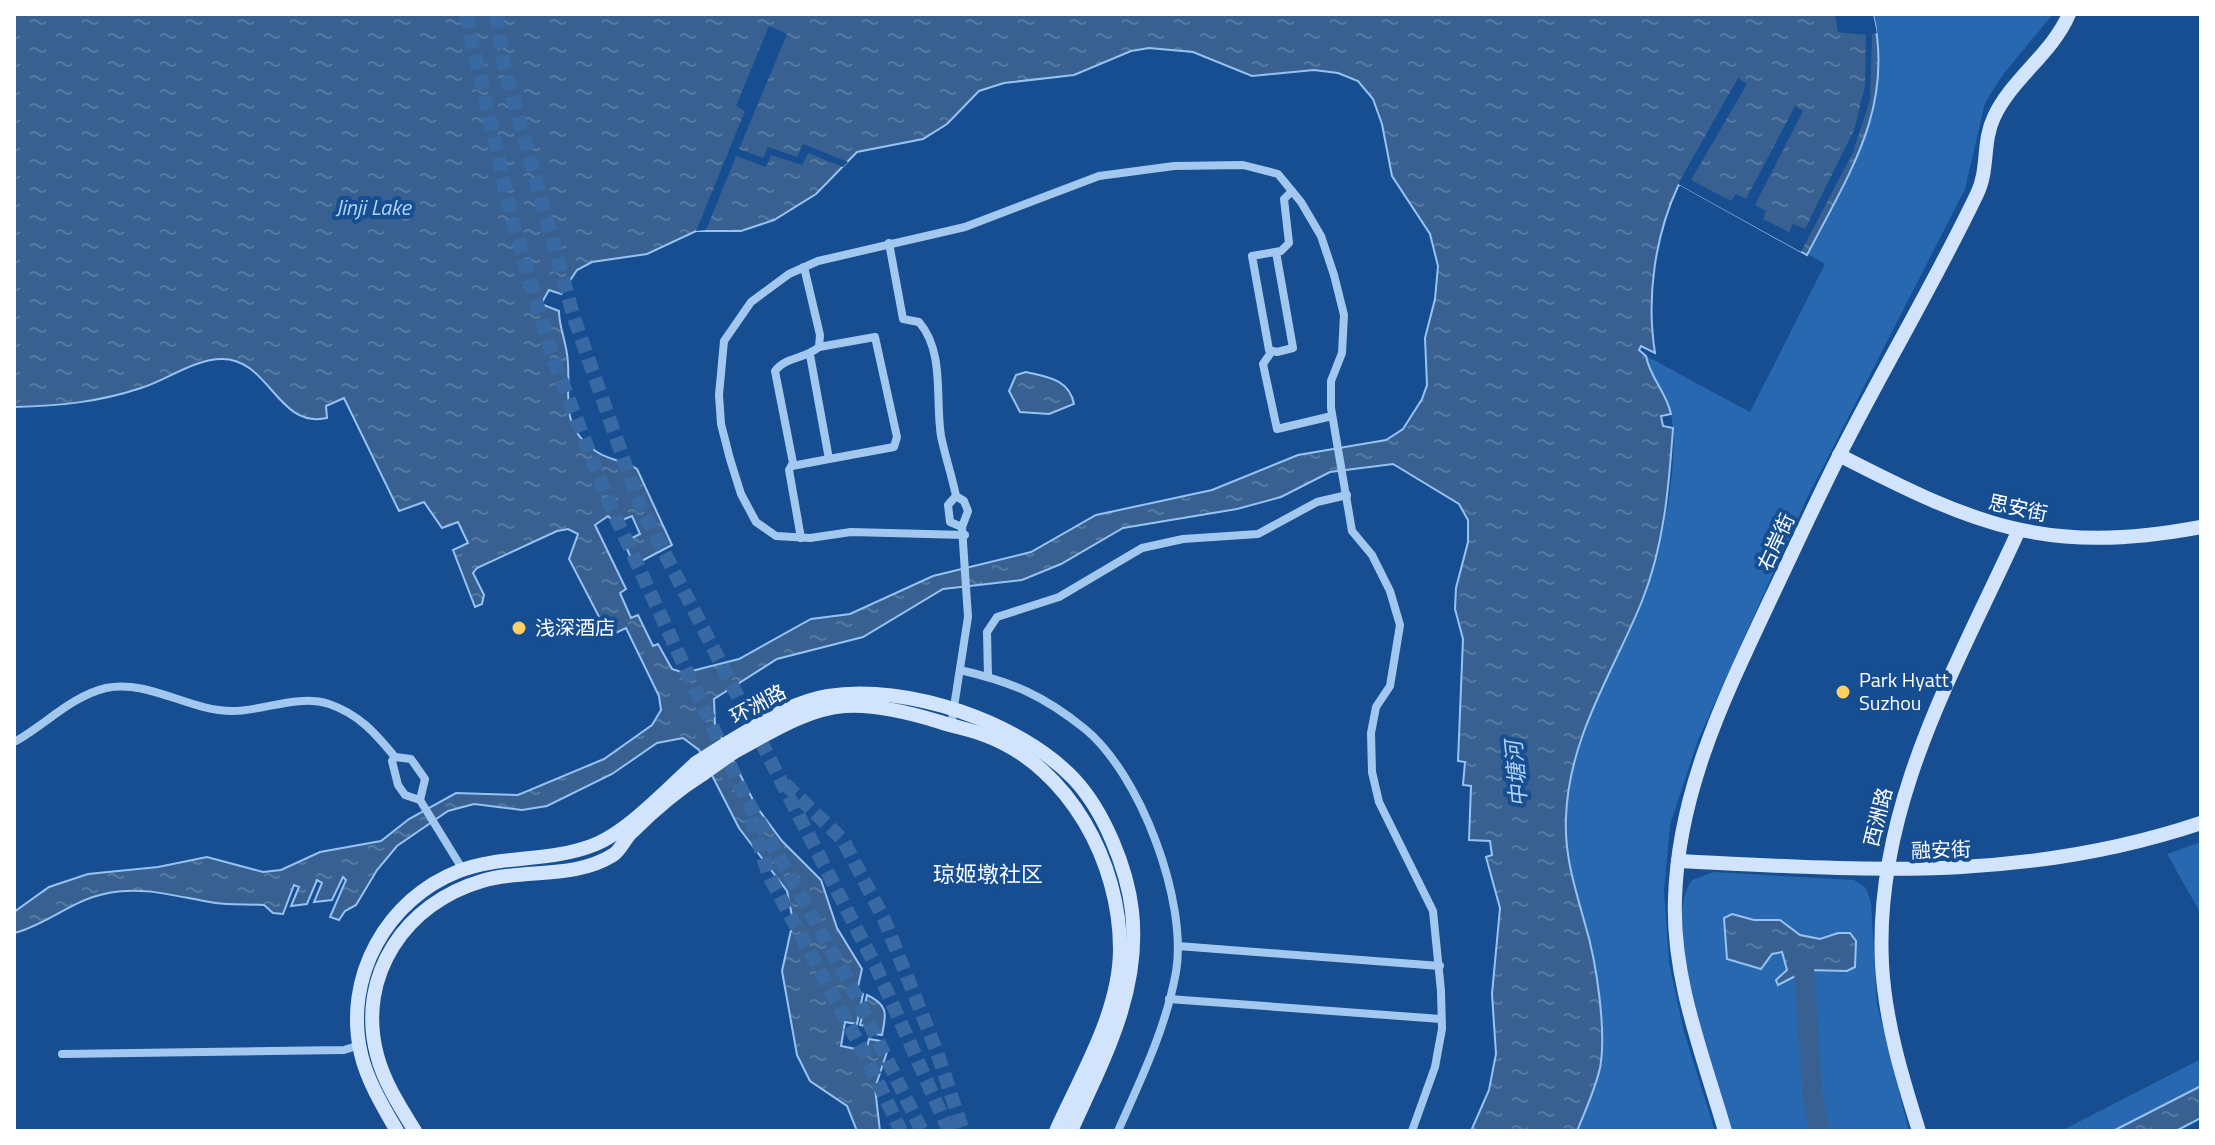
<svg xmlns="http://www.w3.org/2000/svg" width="2215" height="1145" font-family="'Titillium Web','Noto Sans SC',sans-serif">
  <defs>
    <pattern id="water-ripples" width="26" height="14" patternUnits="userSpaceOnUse" patternTransform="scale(2)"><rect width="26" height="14" fill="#386192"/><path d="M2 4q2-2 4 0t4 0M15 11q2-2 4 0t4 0" fill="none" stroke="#5679a2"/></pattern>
  </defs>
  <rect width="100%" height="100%" fill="#164e91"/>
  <!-- green -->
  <g fill="#2868b0">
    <path d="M1872,14H2053L2002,76L1985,103L1965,189L1807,498L1698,740L1670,825L1664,891L1669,963L1684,1032L1715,1131H1577C1585,1111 1595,1090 1600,1068C1607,1031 1596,960 1585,924C1575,888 1564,854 1566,817C1569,735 1613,673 1642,600C1660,556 1677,476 1673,428C1671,395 1650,383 1646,356L1750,412L1825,264L1797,248Z"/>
    <path d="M2201,842V914L2167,854Z"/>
    <path d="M1713,872L1854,880L1866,888L1871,903L1877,1004L1909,1131H1730C1714,1076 1658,927 1692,880Z"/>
    <path d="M2201,1059V1086L2113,1131H2061Z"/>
  </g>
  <!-- water -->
  <g fill="url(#water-ripples)" stroke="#96c3f3" stroke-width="2" fill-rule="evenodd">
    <path d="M14,14H1873C1895,108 1848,175 1807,255L1679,184C1655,235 1646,297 1655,353L1641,346L1639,350L1646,356C1650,378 1666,391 1671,414L1661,416L1663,426L1673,428C1669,486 1664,546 1642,601C1613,673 1569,736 1566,817C1564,854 1575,888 1585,924C1596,960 1607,1031 1600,1068C1595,1090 1585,1111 1577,1131H1471L1489,1090L1496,1054L1492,994L1500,908L1486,857L1492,855L1490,841L1469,840L1471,786L1463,785L1465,762L1458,761L1463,639L1455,609L1456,588L1468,542V520L1459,504L1393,464L1330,472L1281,497L1237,509L1123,528L1061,564L1022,580L943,589L863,637L777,659L714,699L715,725L756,806L782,841L821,880L837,928L862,969L857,991L863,994L857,1024L845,1022L841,1046L866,1051L869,1039L881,1041L880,1047L888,1049L875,1088L880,1131H857L847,1106L810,1081L797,1055L782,971L793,921L787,891L739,828L699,750L683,738L657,743L612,774L547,806L522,810L474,804L448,811L397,846L377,870L356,905L345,911L339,920L330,917L346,880L343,877L332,900L314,902L322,883L317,880L307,904L291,906L299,887L294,885L283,914L273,913L264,905C247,904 231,905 215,903C177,897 143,885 104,894C71,901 46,925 14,933V912L49,887L88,874L158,867L207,857L263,872L281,870L320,852L381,841L409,819L456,793L518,795L604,759L652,725L661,710L659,696L626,628L609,636L569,559L578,534L568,529L557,531L477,568L473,573L484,595L482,604L475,607L453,550L468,543L458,522L442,528L424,502L399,511L344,398L326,406L327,418C277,429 270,359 222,359C194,359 167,380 141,388C99,402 59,406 14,407ZM1149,48L1193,52L1252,76L1314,70L1338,73L1358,81L1373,99L1382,124L1392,176L1430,234L1438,266L1435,299L1425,338L1427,385L1422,399L1403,429L1386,440L1298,455L1212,490L1096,515L1031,552L933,576L850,614L811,619L739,659L684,673L672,669L658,644L653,646L638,615L631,618L620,593L626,589L595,525L608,516L615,523L632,516L640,534L624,542L634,565L672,545L637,469C625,461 609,460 597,452C555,424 573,393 567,354C565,339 559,326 559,311L541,304L549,290L561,294L577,270L592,262L647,254L696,231H741L774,220L816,194L857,152L923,139L947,124L979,91L1004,83L1074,75L1131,51Z"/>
    <path d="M1026,372C1047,377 1069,379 1074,404L1049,414L1020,412L1009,391L1016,375Z"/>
    <path d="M1732,914L1754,920H1780L1800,935L1820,939L1838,933H1850L1856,941L1855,967L1847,971L1807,970L1778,985L1776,980L1787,970L1782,952L1772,954L1761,969L1727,959L1724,918Z"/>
    <path d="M867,995C891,1006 885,1017 882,1035L869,1033L870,1027L860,1025Z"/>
    <path d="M2201,1086V1118L2176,1131H2113Z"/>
  </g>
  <!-- pier -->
  <g fill="#164e91">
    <path d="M1835,14H1873L1877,33L1872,34L1870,100L1853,152L1801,252L1678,184L1738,78L1747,84L1691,180L1731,201L1736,194L1746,199L1795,106L1803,111L1755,205L1766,211L1763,219L1789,232L1793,224L1805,229L1854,130L1865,86L1866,35L1838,32Z"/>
    <path d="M769,26L787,34L739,149L763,158L768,147L797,157L803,144L848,162L843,167L808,153L802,165L771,155L766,167L736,156L706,230L696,231L745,111L736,106Z"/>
  </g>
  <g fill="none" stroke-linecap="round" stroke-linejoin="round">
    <!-- river -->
    <path stroke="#386192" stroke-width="20" d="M1804,970L1812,1091L1819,1131"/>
    <!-- primary-tunnel -->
    <g stroke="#3969a2" stroke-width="14" stroke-dasharray="14 7" stroke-linecap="butt">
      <path d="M466,14L513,222L552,356L610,505L742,791L848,980L922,1131"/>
      <path d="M496,14L504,66L574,318L639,503L876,967L949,1131"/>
      <path d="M785,784L843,840L884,919L937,1052L963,1131"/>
      <path d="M751,818L769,876L867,1059L901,1131"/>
    </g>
    <!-- street -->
    <g stroke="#a3c8f0" stroke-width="8">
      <path d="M889,243L903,319L919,322C945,352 935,399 941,436C945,456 952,476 956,496L964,501L968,511L962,527L968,617L951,726"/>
      <path d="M1276,252L1293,348L1277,352L1269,350L1252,256L1281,251L1289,243L1284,199L1292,191"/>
      <path d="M819,347L875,337L897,437L894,447L829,459"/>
      <path d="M1272,351L1263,364L1277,429L1332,416"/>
      <path d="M792,466L829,459L810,355"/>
      <path d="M956,496L948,505L950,522L962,527"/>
      <path d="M965,535L851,532L810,538L776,536L756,522L741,494L730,459L721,424L719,395L724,341L751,302L789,274L818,261L965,227L1099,176L1174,166L1243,165L1278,174L1301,202L1321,236L1334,275L1344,315L1342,353L1331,381V408L1352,531L1372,555L1390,591L1400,625L1390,686L1376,707L1371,733L1372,772L1379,802L1433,911L1441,991L1442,1029L1435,1067L1412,1131"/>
      <path d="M801,538L789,470L793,463L775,371C785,357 805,359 819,347L820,335L804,267"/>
      <path d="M960,670C1012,682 1043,695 1085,729C1140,774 1188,901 1176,972C1166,1028 1141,1079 1118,1131"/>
      <path d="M988,676L987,632L997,617L1059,597L1142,548L1183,539L1258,534L1317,502L1347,495"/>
      <path d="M16,741C46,724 72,696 106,688C148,679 189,711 232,711C264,711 297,694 329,704C359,714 376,734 395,757L411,759L425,779L420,800"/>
      <path d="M395,757L392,761L398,785L405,795L420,800L463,870"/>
      <path d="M1178,946L1440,966"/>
      <path d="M1169,999L1441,1019"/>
      <path d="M62,1054L344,1050L360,1045"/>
    </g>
    <!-- secondary -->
    <g stroke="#d2e4fb" stroke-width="14">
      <path d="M1839,455C1975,525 2046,556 2201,527"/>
      <path d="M729,742C760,724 791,702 828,696C906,683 1020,722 1074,779C1104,811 1127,868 1132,911C1141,992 1103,1060 1071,1131"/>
      <path d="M734,752C768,734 805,709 845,706C876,704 911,713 940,722C955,727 972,730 987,736C1070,768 1120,863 1120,949C1120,1012 1081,1075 1056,1131"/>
      <path d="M1678,861C1862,870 2022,883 2201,823"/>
      <path d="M397,1131C383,1107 367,1080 361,1054C343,977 387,899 459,871C501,855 548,862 591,846C626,834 668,788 696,763"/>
      <path d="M415,1131C400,1107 384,1082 377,1055C356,975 406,903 482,881C524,868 573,880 613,855C621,850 625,838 632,832C653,811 679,789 703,774"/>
      <path d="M1725,1131C1703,1055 1672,979 1675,899C1678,790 1726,694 1771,598C1794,550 1816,501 1840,454C1884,367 1935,282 1977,194C1989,170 1982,142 1994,117C2012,78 2052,54 2069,14"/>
      <path d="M1919,1131C1902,1077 1885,1021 1882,964C1874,807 1955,670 2018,532"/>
    </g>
    <!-- secondary-bridge -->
    <g stroke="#d2e4fb" stroke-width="14">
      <path d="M696,763L729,742"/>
      <path d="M703,774L734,752"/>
    </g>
  </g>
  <!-- markers -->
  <g fill="#ffcf63" stroke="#164e91" stroke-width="3">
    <circle cx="519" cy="628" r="8"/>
    <circle cx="1843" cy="692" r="8"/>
  </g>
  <g text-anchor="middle" stroke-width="8" stroke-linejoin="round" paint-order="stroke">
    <!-- street labels -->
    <g font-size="20" fill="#fff" stroke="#164e91">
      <text transform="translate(2018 508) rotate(12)" y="7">思安街</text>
      <text transform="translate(1776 542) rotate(-65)" y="7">右岸街</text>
      <text transform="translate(758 704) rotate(-28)" y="7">环洲路</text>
      <text transform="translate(1878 817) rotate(-76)" y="7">西洲路</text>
      <text transform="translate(1941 850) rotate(-2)" y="7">融安街</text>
    </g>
    <!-- poi labels -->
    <g font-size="20" fill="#fff" stroke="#164e91" text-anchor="start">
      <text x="535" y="635">浅深酒店</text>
      <text x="1859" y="687">Park Hyatt<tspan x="1859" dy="23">Suzhou</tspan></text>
    </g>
    <!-- water labels -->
    <g font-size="22" font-style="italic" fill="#afd2f7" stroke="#164e91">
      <text x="373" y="215">Jinji Lake</text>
      <text transform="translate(1516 774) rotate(-95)" y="8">中塘河</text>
    </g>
    <!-- neighbourhood labels -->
    <g font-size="22" fill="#fff" stroke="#164e91">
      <text x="988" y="882">琼姬墩社区</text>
    </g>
  </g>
  <!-- border -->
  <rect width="2215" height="1145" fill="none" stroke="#ffffff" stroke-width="32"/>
</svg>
